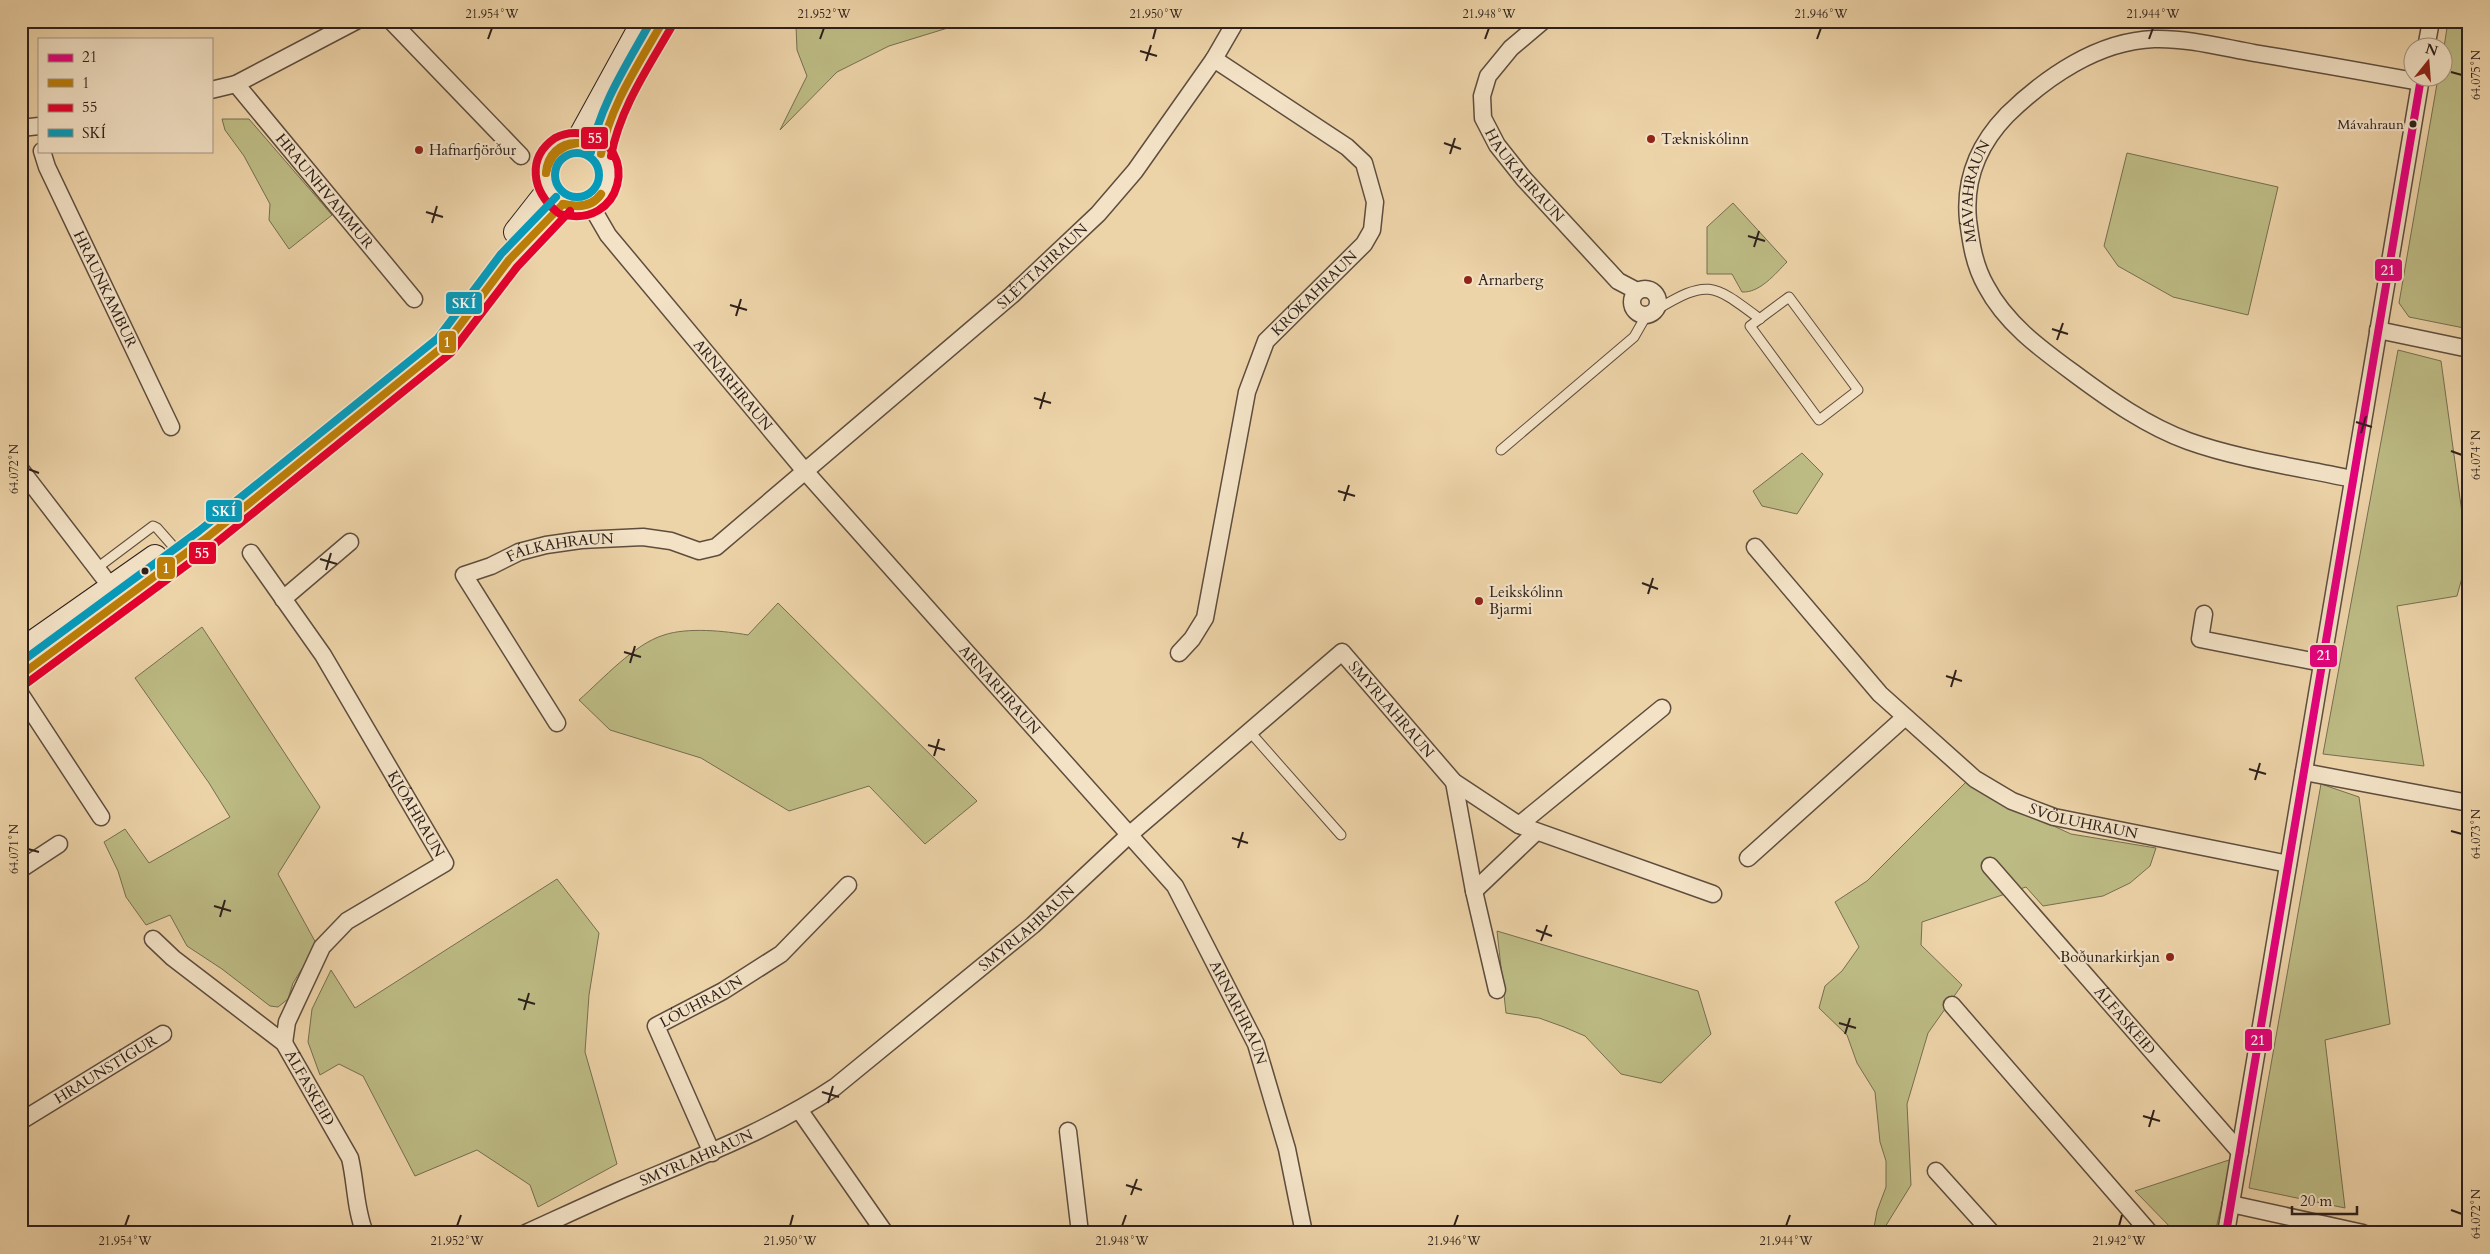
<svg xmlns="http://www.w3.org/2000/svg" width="2490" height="1254" font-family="Cardo,serif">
  <rect width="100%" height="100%" fill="#edd3a8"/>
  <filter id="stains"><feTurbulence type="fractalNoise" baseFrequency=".004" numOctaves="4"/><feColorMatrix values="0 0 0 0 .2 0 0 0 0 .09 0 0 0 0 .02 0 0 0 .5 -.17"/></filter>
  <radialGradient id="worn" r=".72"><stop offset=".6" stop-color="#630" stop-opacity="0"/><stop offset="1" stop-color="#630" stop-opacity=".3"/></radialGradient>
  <!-- green -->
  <g fill="#bdbb84" stroke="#766e50">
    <path d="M793,21H963L964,23L889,46L837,72L780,130L807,76L797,50L796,26Z"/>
    <path d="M2448,21H2469V329L2409,317L2399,303L2438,78H2442L2443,54Z"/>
    <path d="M222,119H249L332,215L289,249L269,220L270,204L244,156L225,130Z"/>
    <path d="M2127,153L2278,187L2248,315L2173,297L2118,266L2104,246Z"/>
    <path d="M1733,203L1787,262C1775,274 1760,293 1742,292L1732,274H1707V227Z"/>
    <path d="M2398,350L2441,361L2468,556L2457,596L2397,606L2424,766L2323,754Z"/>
    <path d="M1802,453L1823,474L1797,514L1762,506L1753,491Z"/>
    <path d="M778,603L977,801L925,844L869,786L789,811L701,758L610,730L579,700C603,679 634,644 664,635C688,627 725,631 748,635Z"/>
    <path d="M202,627L320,807L278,874L317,945L293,983L288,999L278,1007L270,1006L222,969L187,946L170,915L146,925L126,897L118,871L104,842L125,829L149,863L230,817L209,783L135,678Z"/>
    <path d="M1968,780L1982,793L2071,834L2156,848L2150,866L2130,883L2103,896L2043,906L2026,887L1922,922L1921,945L1962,985L1928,1033L1907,1104L1911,1185L1885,1227L1880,1233H1873L1877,1211L1886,1187V1161L1880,1142L1875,1092L1857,1063L1847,1035L1819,1008L1825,986L1842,971L1859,947L1835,902L1867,881Z"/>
    <path d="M2321,784L2359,797L2390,1024L2325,1040L2345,1208L2249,1188Z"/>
    <path d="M557,879L599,933L589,995L585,1052L617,1164L538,1207L530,1185L477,1150L415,1176L363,1076L339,1064L320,1075L308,1042L312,1009L331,970L355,1008Z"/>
    <path d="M1497,931L1698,991L1711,1034L1661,1083L1621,1074L1585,1036L1564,1027L1539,1018L1506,1013Z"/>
    <path d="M2232,1159L2215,1233H2176L2135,1191Z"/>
  </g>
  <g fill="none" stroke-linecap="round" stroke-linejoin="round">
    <defs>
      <g id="lane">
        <path d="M1789,297L1858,390L1819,420L1750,326Z"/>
        <path d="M1656,310C1708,279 1712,283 1760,319"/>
        <path d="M1501,450L1634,337L1646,316"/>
        <path d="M97,568L153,526L157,528L172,545"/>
        <path d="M1250,732L1341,835"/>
      </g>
      <g id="street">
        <path d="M391,21L521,156"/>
        <path id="s1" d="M1543,21L1511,48L1488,76L1482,96L1483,118L1497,145L1524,179L1618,281L1637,291"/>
        <path d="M2426,48L2431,21"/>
        <path id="s2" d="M236,84L414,299"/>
        <path d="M211,90L236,84L356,21"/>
        <path d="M21,128L39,126"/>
        <path id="s3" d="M42,151L47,167L171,427"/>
        <path id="s4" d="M590,204L608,235L804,470L1175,886L1256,1044L1287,1149L1304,1233"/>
        <circle cx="1645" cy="302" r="13"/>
        <path d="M2378,330L2469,349"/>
        <path d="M21,470L118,596"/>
        <path id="s5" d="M2353,479C2301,468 2238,459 2188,441C2147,426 2110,400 2075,374C2041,349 2006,324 1986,286C1974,265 1971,243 1968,220C1964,179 1978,145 2007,115C2046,77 2098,41 2154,39C2187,38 2221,47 2254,53C2309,62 2365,72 2420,82"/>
        <path id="s6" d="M1755,547L1880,694L1975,779L2012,801L2054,817L2288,864"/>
        <path id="s7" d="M251,553L323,655L445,863L347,921L322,947L287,1022L284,1043"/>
        <path d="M283,599L350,542"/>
        <path d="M2204,614L2200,639L2322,663"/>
        <path id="s8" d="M1179,653L1192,639L1205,618L1247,392L1266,341L1364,244L1372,230L1375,202L1364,163L1347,147L1214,59"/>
        <path d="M21,695L101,817"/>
        <path id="s9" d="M557,723L464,575L491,566L519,552L546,545L581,540L643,537L671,541L699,551L716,547L1012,295L1098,214L1135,171L1214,59L1236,21"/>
        <path d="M2304,772L2469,803"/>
        <path d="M1454,782L1474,891L1497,990"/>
        <path d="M1519,825L1662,708"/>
        <path d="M1748,858L1904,718"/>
        <path id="s10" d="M1990,866L2240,1152"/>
        <path d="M21,869L59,844"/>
        <path d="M1474,891L1536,832"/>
        <path id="s11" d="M153,939L173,958L284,1043L350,1158C356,1183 355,1209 365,1233"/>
        <path d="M1952,1005L2150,1233"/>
        <path d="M800,1111L885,1233"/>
        <path id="s12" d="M21,1121L163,1034"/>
        <path d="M1068,1131L1080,1233"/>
        <path id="s13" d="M712,1153L656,1026L723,991L781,954L848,885"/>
        <path d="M1936,1171L1992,1233"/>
        <path d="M2231,1204L2363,1233"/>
        <path id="s14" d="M526,1233C559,1218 591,1203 623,1189C696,1158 769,1131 835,1087L1033,925L1129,835L1342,652L1454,782L1519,825L1713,894"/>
        <path d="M2226,1233L2421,78"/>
      </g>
      <g id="secondary">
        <path d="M577,143L644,21"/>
        <circle cx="577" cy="175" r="32"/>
        <path d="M601,154C605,113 643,58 663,21"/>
        <path d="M516,232L549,190"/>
        <path d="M21,651L155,557"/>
        <path d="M21,675L205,539L445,345L509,260L563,204"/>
      </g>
    </defs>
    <!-- lane casing -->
    <use href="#lane" stroke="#5e4d3e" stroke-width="11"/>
    <!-- street casing -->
    <use href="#street" stroke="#5e4d3e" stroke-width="19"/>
    <!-- secondary casing -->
    <use href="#secondary" stroke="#2e201b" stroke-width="26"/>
    <!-- lane -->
    <use href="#lane" stroke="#f3e2c6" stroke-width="9"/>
    <!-- street -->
    <use href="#street" stroke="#f3e2c6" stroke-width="16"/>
    <!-- secondary -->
    <use href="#secondary" stroke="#f3e2c6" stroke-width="24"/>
    <defs>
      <path id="bus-1" d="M2226,1233L2421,78"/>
      <g id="bus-2">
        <path d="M601,154C610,105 639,64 663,21"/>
        <path d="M546,173C547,155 560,142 578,143"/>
        <path d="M546,173C550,155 560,146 578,143"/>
        <path d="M563,204C577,207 592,207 601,194"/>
        <path d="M563,204C578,208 592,208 601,194"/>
        <path d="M21,675L205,539L445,345L509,260L563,204"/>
      </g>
      <g id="bus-3">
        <path d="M611,156C620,108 648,68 672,26"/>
        <path d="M557,212C532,191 526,158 555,138C564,133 575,132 585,134C641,146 623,231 560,214"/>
        <path d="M27,683L211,547L451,353L517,267L570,211"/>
      </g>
      <g id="bus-4">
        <path d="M591,152C600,104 628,63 651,21"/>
        <circle cx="577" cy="175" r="22"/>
        <path d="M21,662L199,531L438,338L501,254L556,197"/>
      </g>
    </defs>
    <!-- bus-1 casing -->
    <use href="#bus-1" stroke="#f3e2c6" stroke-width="11"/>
    <!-- bus-2 casing -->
    <use href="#bus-2" stroke="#f3e2c6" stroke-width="11"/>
    <!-- bus-3 casing -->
    <use href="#bus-3" stroke="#f3e2c6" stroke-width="11"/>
    <!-- bus-4 casing -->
    <use href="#bus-4" stroke="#f3e2c6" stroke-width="11"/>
    <!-- bus-1 -->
    <use href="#bus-1" stroke="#e5007d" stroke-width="8"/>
    <!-- bus-2 -->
    <use href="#bus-2" stroke="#bb7e08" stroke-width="8"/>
    <!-- bus-3 -->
    <use href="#bus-3" stroke="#e4002b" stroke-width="8"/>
    <!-- bus-4 -->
    <use href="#bus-4" stroke="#059bbc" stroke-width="8"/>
  </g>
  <!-- ticks -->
  <path fill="none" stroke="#2e201b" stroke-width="2" d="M488,39L492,28M820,39L824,28M1153,39L1156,28M1485,39L1489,28M1817,39L1821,28M2149,39L2153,28M1140,51L1157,56M1146,61L1151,45M2451,72L2462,75M1444,143L1461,149M1450,154L1455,138M426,212L443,217M432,223L437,206M1748,236L1765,241M1754,247L1759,231M730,305L747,310M736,316L741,299M2052,329L2068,334M2057,340L2063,323M1034,398L1051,403M1040,409L1045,392M2356,422L2372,427M2361,433L2366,416M2451,451L2462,455M28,469L39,473M1338,491L1355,496M1344,501L1349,485M320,559L337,564M326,570L331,553M1642,583L1658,589M1648,594L1653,578M624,652L641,657M630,663L635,646M1946,676L1962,681M1951,687L1956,670M928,745L945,750M934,756L939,739M2249,769L2266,774M2255,780L2260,763M2451,831L2462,834M1232,838L1248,843M1238,848L1243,832M28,849L39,852M214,906L231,911M220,917L225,900M1536,930L1552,936M1541,941L1547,925M518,999L535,1004M524,1010L529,993M1839,1023L1856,1028M1845,1034L1850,1018M822,1092L839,1097M828,1103L833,1086M2143,1116L2160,1121M2149,1127L2154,1110M1126,1185L1142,1190M1131,1195L1137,1179M2451,1210L2462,1214M125,1226L129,1215M457,1226L461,1215M790,1226L793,1215M1122,1226L1126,1215M1454,1226L1458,1215M1786,1226L1790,1215M2119,1226L2122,1215"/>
  <!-- markers -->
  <g fill="#2e201b" stroke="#f3e2c6" stroke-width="2">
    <circle cx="2413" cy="124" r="4.5"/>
    <circle cx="145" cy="571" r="4.5"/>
  </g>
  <g fill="#8f2418" stroke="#f3e2c6" stroke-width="2">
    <circle cx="1651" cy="139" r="5"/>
    <circle cx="419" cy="150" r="5"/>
    <circle cx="1468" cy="280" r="5"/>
    <circle cx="1479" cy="601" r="5"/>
    <circle cx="2170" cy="957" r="5"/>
  </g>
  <g text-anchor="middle" stroke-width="4.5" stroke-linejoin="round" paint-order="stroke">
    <!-- bus labels -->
    <g font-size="14" fill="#2e201b" stroke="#f3e2c6" text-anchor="end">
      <text x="2404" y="129">Mávahraun</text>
    </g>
    <!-- poi labels -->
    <g font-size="15" fill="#2e201b" stroke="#f3e2c6" text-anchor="start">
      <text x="1661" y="144">Tækniskólinn</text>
      <text x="429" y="155">Hafnarfjörður</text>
      <text x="1478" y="285">Arnarberg</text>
      <text x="1489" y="597">Leikskólinn<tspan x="1489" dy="17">Bjarmi</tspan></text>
      <text x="2160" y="962" text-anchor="end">Boðunarkirkjan</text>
    </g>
    <!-- street labels -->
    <g font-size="15" fill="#2e201b" stroke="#f3e2c6">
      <text dy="5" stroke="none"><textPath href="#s1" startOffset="192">HAUKAHRAUN</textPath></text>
      <text dy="5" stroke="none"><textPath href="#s2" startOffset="139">HRAUNHVAMMUR</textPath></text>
      <text dy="5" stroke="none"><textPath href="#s5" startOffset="526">MÁVAHRAUN</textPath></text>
      <text dy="5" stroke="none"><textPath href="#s9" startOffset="866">SLÉTTAHRAUN</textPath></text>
      <text dy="5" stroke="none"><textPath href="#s3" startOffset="152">HRAUNKAMBUR</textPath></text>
      <text dy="5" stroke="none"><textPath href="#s8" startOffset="396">KRÓKAHRAUN</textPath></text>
      <text dy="5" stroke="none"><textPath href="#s4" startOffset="231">ARNARHRAUN</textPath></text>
      <text dy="5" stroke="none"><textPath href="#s9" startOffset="276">FÁLKAHRAUN</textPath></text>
      <text dy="5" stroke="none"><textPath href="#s4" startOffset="636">ARNARHRAUN</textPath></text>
      <text dy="5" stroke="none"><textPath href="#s14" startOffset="1086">SMYRLAHRAUN</textPath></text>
      <text dy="5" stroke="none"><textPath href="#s7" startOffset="309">KJÓAHRAUN</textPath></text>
      <text dy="5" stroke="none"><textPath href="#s6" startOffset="438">SVÖLUHRAUN</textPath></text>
      <text dy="5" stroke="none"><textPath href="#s14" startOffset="591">SMYRLAHRAUN</textPath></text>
      <text dy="5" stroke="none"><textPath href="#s13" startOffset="190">LÓUHRAUN</textPath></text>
      <text dy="5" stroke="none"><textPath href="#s4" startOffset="1041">ARNARHRAUN</textPath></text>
      <text dy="5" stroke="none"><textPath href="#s10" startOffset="205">ÁLFASKEIÐ</textPath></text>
      <text dy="5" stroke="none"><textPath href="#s12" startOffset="99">HRAUNSTÍGUR</textPath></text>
      <text dy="5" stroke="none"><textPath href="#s11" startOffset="219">ÁLFASKEIÐ</textPath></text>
      <text dy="5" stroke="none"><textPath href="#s14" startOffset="186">SMYRLAHRAUN</textPath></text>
    </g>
  </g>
  <g stroke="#f3e2c6" stroke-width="2">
    <rect x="580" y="126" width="29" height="24" rx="5" fill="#e4002b"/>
    <rect x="2374" y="258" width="29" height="24" rx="5" fill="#e5007d"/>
    <rect x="445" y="291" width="38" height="24" rx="5" fill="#059bbc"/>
    <rect x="438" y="330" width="19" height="24" rx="5" fill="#bb7e08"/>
    <rect x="205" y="499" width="38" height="24" rx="5" fill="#059bbc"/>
    <rect x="188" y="541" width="29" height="24" rx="5" fill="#e4002b"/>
    <rect x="156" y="556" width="20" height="24" rx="5" fill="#bb7e08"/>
    <rect x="2309" y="644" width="29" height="24" rx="5" fill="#e5007d"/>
    <rect x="2244" y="1028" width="29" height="24" rx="5" fill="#e5007d"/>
  </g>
  <g font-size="14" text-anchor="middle" font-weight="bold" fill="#fff">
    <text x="595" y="143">55</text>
    <text x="2388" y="275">21</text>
    <text x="464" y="308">SKÍ</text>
    <text x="447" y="347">1</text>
    <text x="224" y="516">SKÍ</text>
    <text x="202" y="558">55</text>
    <text x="166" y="573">1</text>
    <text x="2324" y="660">21</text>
    <text x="2258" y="1045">21</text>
  </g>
  <!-- margin -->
  <rect width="2490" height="1254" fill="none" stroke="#edd3a8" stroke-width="55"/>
  <!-- legend -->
  <rect x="38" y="38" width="175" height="115" fill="#f3e2c6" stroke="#a49482"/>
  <rect x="48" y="54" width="25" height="8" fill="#e5007d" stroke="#a49482"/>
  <text x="82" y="62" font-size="15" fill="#2e201b">21</text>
  <rect x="48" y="79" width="25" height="8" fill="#bb7e08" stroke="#a49482"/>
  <text x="82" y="88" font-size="15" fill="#2e201b">1</text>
  <rect x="48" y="104" width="25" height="8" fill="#e4002b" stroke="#a49482"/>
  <text x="82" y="112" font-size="15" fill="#2e201b">55</text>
  <rect x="48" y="129" width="25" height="8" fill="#059bbc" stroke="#a49482"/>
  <text x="82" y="138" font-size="15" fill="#2e201b">SKÍ</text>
  <!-- north arrow -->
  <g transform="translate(2428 62) rotate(17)"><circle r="24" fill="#f3e2c6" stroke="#a49482"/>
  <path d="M0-4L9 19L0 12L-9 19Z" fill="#8f2418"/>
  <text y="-8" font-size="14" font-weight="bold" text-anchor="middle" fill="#2e201b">N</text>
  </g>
  <!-- scale -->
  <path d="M2292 1206v8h65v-8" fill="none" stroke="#2e201b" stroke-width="2.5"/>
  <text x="2300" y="1206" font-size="15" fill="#2e201b" stroke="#f3e2c6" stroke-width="4" paint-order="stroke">20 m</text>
  <rect x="28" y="28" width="2434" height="1198" fill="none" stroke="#2e201b" stroke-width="2"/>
  <g font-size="12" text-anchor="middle" fill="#2e201b">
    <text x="492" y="18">21.954°W</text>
    <text x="824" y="18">21.952°W</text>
    <text x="1156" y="18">21.950°W</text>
    <text x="1489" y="18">21.948°W</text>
    <text x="1821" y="18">21.946°W</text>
    <text x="2153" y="18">21.944°W</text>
    <text transform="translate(2476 75) rotate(-90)" y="4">64.075°N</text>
    <text transform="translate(2476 455) rotate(-90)" y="4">64.074°N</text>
    <text transform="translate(14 469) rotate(-90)" y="4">64.072°N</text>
    <text transform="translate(2476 834) rotate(-90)" y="4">64.073°N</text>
    <text transform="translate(14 849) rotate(-90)" y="4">64.071°N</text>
    <text transform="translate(2476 1214) rotate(-90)" y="4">64.072°N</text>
    <text x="125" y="1245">21.954°W</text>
    <text x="457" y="1245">21.952°W</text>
    <text x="790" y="1245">21.950°W</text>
    <text x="1122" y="1245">21.948°W</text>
    <text x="1454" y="1245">21.946°W</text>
    <text x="1786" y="1245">21.944°W</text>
    <text x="2119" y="1245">21.942°W</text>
  </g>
  <rect width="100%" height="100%" filter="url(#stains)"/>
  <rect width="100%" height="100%" fill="url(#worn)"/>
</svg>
